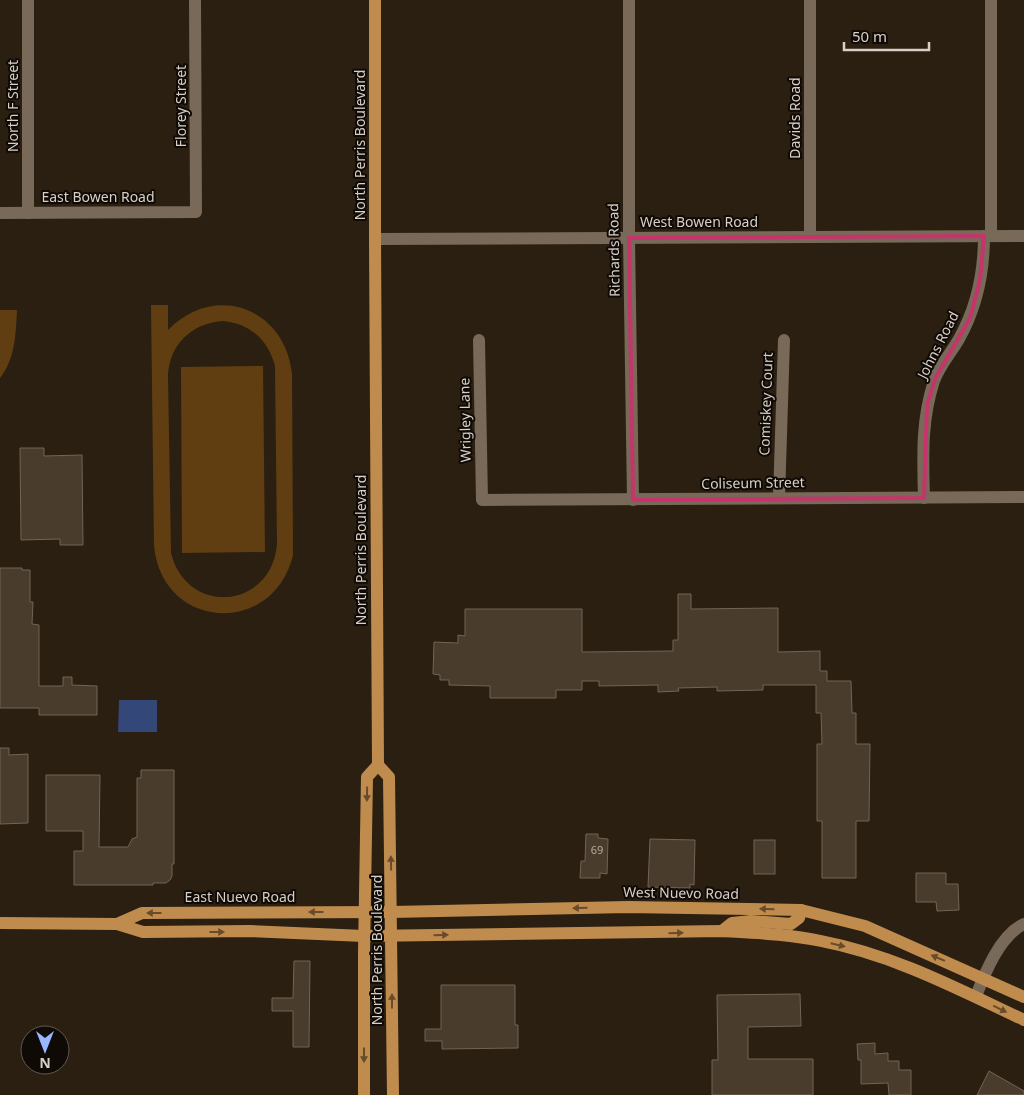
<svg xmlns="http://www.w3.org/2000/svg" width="1024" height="1095" font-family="'Noto Sans',sans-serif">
  <rect width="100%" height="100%" fill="#2b1f11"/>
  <!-- green -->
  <g fill="#603e12" fill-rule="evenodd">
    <path d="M151,305H168V330C215,282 285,308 292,374L293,555C273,638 161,630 154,545ZM222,321C249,323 268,339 275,366L277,544C272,609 187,617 171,553L168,375C170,344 191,324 222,321Z"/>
    <path d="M0,310H17C16,333 15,360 0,378Z"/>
    <path d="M263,366L265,552L182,553L181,367Z"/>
  </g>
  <!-- water -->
  <path fill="#334779" d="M119,700H157V732H118Z"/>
  <!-- building -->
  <g fill="#493c2d" stroke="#736455">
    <path d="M20,448H44V456L82,455L83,545H60V539L21,540Z"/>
    <path d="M0,568H22V570H30V602H33L32,624L39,625V686H63V677H72V685L97,686V715H39V708H0Z"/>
    <path d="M678,594H691V609L778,608V652L820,651V671H827V681H851L852,713H856V744H870L869,821H856V878H822V821H817V744H822L821,713H816V685H763V690L717,691V687L678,688L679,691L658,692V685L599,686V681H582V690H556V698H490V686L449,685V680H440V675L433,674L434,642L458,643V635L465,636V609H582V652L673,651V640H678Z"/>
    <path d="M0,748H9V755L28,754V823L0,824Z"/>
    <path d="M141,770H174V864H172V876L170,880L166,883H153V885H74V851H83V831H46V775H100L99,847H128L132,839L137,837V778H141Z"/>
    <path d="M586,834H598V838L608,839L607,874L600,873V878H580L581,861H585Z"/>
    <path d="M650,839L695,840L694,885L690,884V888L648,887Z"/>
    <rect x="754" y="840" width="21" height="34"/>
    <path d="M916,873H946V884H958L959,910L937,911L936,902H916Z"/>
    <path d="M294,961H310L309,1047H293V1011H272V998H293Z"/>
    <path d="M441,985H515V1025H518V1048L442,1049V1041H425V1029H441Z"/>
    <path d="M800,994L801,1026L748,1027V1059H813V1095H712V1060H718L717,995Z"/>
    <path d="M875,1043V1054L888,1053V1061H899V1070H911V1095H889L888,1083L861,1084V1060H858L857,1044Z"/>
    <path d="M989,1071L1024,1091V1095H977Z"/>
  </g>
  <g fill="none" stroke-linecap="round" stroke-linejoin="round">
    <!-- minor -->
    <g stroke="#786959" stroke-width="12">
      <path d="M28,0V213"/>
      <path d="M629,0V238L633,500"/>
      <path d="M810,0V237"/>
      <path d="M0,213L196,212L195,0"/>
      <path d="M991,236V0"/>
      <path d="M375,239L1024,236"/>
      <path d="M479,340L482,500L1024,497"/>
      <path d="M779,498L784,340"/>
      <path d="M924,498C923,457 921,421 934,381C940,365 951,353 959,339C977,307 984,272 984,236"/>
      <path d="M976,996C985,973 1000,935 1024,924"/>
    </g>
    <!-- major -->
    <g stroke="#c08c4e" stroke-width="12">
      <path d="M375,0V239L378,765L389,777L393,1095"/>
      <path d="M0,923L117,924L143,932L250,931L364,936L722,931C755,933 788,934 821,941C894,955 958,989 1024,1020"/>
      <path d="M117,924L142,913L392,912L628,907L801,910L865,926L1024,997"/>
      <path d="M722,931L732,923L751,921L791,924L799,918L801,910"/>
      <path d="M364,1095V953L367,777L378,765"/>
    </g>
  </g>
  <!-- one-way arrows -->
  <defs><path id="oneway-solid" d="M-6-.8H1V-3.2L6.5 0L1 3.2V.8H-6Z" transform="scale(1.25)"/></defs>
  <g fill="#684b2a">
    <use href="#oneway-solid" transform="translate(367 794) rotate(91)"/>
    <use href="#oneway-solid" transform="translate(391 863) rotate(-91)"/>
    <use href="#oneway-solid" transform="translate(580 908) rotate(179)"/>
    <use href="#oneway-solid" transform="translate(767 909) rotate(-179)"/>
    <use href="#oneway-solid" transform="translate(316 912) rotate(180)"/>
    <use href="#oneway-solid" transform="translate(154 913) rotate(180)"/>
    <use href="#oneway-solid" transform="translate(217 932)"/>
    <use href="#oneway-solid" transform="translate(676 933) rotate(-2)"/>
    <use href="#oneway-solid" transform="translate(441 935) rotate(-1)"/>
    <use href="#oneway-solid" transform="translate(838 945) rotate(13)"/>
    <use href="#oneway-solid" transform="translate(938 958) rotate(-157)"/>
    <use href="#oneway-solid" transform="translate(392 1001) rotate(-90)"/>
    <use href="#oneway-solid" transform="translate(1000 1009) rotate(26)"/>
    <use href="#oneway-solid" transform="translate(364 1055) rotate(90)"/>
  </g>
  <!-- marked area -->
  <path fill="none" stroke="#c5346b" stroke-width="4" stroke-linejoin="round" d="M984,236L980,280L970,318L935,379L927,405L924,498L633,500L629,238Z"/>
  <g text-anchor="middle" stroke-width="4" stroke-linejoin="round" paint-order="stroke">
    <!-- number labels -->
    <g font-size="11" fill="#b4aba0">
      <text x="597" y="854">69</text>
    </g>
    <!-- street labels -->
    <g font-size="14" fill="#d8d0c7" stroke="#0f0a05">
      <text transform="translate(13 106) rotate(-90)" y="5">North F Street</text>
      <text transform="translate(181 106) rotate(-90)" y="5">Florey Street</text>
      <text transform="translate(795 118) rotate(-90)" y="5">Davids Road</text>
      <text transform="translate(360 145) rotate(-90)" y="5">North Perris Boulevard</text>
      <text x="98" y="202">East Bowen Road</text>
      <text x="699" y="227">West Bowen Road</text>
      <text transform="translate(614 250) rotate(-91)" y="5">Richards Road</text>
      <text transform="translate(938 345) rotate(-63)" y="5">Johns Road</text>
      <text transform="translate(766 404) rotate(-88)" y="5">Comiskey Court</text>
      <text transform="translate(465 420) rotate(-91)" y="5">Wrigley Lane</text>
      <text transform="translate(753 483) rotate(-1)" y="5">Coliseum Street</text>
      <text transform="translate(361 550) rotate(-90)" y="5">North Perris Boulevard</text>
      <text transform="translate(681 893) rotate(1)" y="5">West Nuevo Road</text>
      <text x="240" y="902">East Nuevo Road</text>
      <text transform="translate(377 950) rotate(-90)" y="5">North Perris Boulevard</text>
    </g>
  </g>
  <!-- north arrow -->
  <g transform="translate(45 1050) rotate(180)"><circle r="24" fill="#0f0a05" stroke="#5f5953"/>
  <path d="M0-4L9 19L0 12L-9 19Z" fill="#97b6fd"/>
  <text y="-8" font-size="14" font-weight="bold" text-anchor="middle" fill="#d8d0c7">N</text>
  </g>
  <!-- scale -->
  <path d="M844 42v8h85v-8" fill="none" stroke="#d8d0c7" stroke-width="2.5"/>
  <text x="852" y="42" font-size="15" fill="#d8d0c7" stroke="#0f0a05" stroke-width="4" paint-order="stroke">50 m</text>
</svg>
